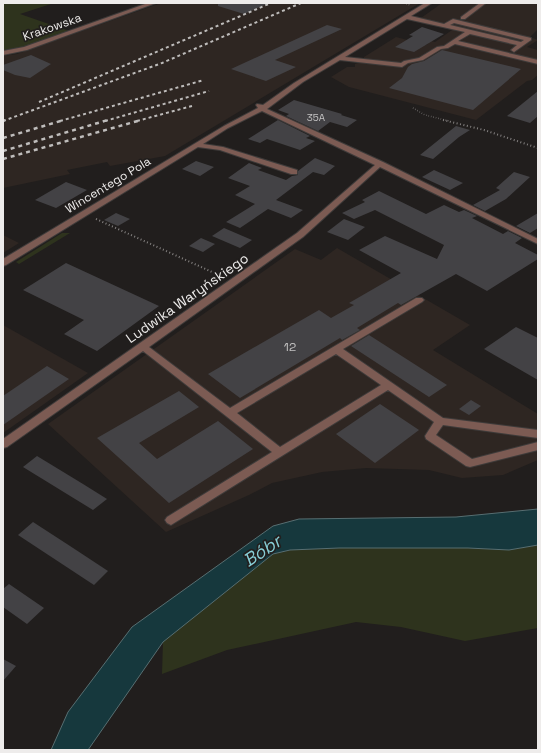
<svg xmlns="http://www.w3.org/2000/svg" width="541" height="753" font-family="'Space Grotesk',sans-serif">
  <rect width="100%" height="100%" fill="#211e1d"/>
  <!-- built -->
  <g fill="#2e2622">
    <path d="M161,3H420L165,156L110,166L107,162L67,170L70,174L3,188V56L17,54Z"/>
    <path d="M442,3H538V29L530,37L538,40L527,47L538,50V75L532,80L527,81L476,120L349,87L331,77L347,67H355V64L363,61L364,57L396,37L426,45L431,41L435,42L452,30L419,22L423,19L421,18Z"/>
    <path d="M3,235L19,243L3,253Z"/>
    <path d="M337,248L470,325L433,350L538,414V460L503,475L462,478L429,470L366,468L322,472L272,483L249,495L166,532L48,424L295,249L321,260Z"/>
    <path d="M3,325L88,373L3,433Z"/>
  </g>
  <!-- green -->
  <g fill="#2e331d">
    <path d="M3,3H54L20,14L69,31L24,47L3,50Z"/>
    <path d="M62,233H70L19,264L16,262Z"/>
    <path d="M538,545V628L465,641L401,627L356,622L227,650L162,674L163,642L273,554L290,550L339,548H468L509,550Z"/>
  </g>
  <!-- water -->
  <path fill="#16383d" stroke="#576e71" d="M538,509V545L509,550L468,548H339L290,550L273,554L163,642L88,750H51L68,712L132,627L273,526L299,519L456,517Z"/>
  <!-- building -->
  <g fill="#434245">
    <path d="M218,3H269L244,14L218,6Z"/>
    <path d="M327,25L342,29L275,60L296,67L266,81L231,69Z"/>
    <path d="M422,27L444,34L414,52L395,47L413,36L409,35Z"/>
    <path d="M442,50L521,69L473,110L389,88L402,78L408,67L412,64L424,61Z"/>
    <path d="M31,55L51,64L30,78L15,75L3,70V65Z"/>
    <path d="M538,91V116L530,123L507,116Z"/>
    <path d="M294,100L342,114L341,115L357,120L347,127L330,122L318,131L286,116L289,114L278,110Z"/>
    <path d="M278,120L310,136L306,138L315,141L300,150L267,139L260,143L248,139Z"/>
    <path d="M456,126L470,130L459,137L433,159L420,155Z"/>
    <path d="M315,158L335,166L324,175L313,172L276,200L303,210L291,218L268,209L240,228L226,222L255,204L235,195L250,186L228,178L249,163L262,168L258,170L286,180L292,176L298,175V171Z"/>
    <path d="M196,161L214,167L200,176L182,169Z"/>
    <path d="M434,170L463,183L450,190L422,177Z"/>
    <path d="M514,172L530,177L506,199L485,211L473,205L500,190L496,188Z"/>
    <path d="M66,182L87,190L56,208L35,200Z"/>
    <path d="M379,191L426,214L444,205L459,212L464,210L477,216L472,218L503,234L508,231L522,238L515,243L538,255V259L487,291L456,274L401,305L398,303L357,328L360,330L342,340L340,338L240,398L208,374L319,310L331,318L354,305L349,303L401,273L359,250L385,236L437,259L444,245L375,210L354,219L342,213L365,202L362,200Z"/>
    <path d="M116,213L130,219L118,226L104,220Z"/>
    <path d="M538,213V228L530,233L516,226Z"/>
    <path d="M344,219L365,227L348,240L327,232Z"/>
    <path d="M224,228L252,240L240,248L212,236Z"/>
    <path d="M201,238L215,244L203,252L189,246Z"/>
    <path d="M66,263L159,306L97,351L64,334L84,320L23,290Z"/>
    <path d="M516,327L538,338V380L484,349Z"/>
    <path d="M369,335L447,385L429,397L351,346Z"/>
    <path d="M47,366L69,379L3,425V396Z"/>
    <path d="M179,391L199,407L139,443L157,459L218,421L253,449L169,503L97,438Z"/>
    <path d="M471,400L481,406L469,415L459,409Z"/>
    <path d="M380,404L419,430L375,463L336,434Z"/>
    <path d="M37,456L83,484L107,499L93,510L23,467Z"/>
    <path d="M33,522L70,546L108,571L94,585L18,535Z"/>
    <path d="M9,584L44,608L27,624L3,607V589Z"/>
    <path d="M3,659L16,666L3,681Z"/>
  </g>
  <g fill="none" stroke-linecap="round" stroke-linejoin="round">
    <defs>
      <g id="minor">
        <path d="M148,3H156L27,50L3,55V51L24,47Z"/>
        <path d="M425,3H432L411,16L444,24L453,19L531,38V40L514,52L511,50L517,45L470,34L458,41L538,60V64L455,44L448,48L441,49L423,60L408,63L402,67L340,60L303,82L267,109L383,162L538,239V244L380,167L303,237L149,347L230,408L416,298H422L424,300L422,302L343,349L443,418L538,430V438L443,425L436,435L472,459L538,442V450L470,467L466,466L426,439L425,436L434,422L388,390L171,525L167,523L165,520L167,517L272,452L143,351L7,447L3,448V439L297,233L375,165L262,111L228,128L203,144L223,147L297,170V174H291L220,150L198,147L6,265L3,266V259L224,126L258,108L256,105L257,104L263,105L294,83ZM407,19L465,32L444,46L437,47L419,58L404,61L401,63L345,57ZM454,23L524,40L521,42L450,25ZM336,354L381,385L280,447L237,413Z"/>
        <path d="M480,3H486L465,19H461V17Z"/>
      </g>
    </defs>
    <!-- minor casing -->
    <use href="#minor" stroke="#3e3b3a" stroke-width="2"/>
    <!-- path-far1 -->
    <g stroke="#858281" stroke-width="1.5" stroke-dasharray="0.5 2" stroke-linecap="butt">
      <path d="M404,3L410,5"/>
      <path d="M413,108L425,115L449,121"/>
    </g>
    <!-- path -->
    <g stroke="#858281" stroke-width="2" stroke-dasharray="1 2.5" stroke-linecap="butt">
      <path d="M443,120L484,130L538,148"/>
      <path d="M96,219L223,277"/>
    </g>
    <!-- minor -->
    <use href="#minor" fill="#7c5b53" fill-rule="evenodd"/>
    <!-- rail-far1 -->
    <g stroke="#bebcbb" stroke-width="2" stroke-dasharray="3 3" stroke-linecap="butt">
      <path d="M39,102L271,3"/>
      <path d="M3,121L162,63L301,3"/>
      <path d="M60,121L204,80"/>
      <path d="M105,121L209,91"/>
      <path d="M137,121L192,106"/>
    </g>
    <!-- rail -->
    <g stroke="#bebcbb" stroke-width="2.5" stroke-dasharray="4 4" stroke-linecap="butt">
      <path d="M3,121L5,120"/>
      <path d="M3,138L64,120"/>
      <path d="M3,151L108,120"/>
      <path d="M3,159L141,120"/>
    </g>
  </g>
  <g text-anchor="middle" stroke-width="3.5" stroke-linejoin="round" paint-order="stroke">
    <!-- far-number labels -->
    <g font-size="10" fill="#c3c2c2">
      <text x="316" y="121">35A</text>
    </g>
    <!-- far-street labels -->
    <g font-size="12" fill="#eeeceb" stroke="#211e1d">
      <text transform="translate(52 27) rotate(-19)" y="4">Krakowska</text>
      <text transform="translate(108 185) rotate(-31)" y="4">Wincentego Pola</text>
    </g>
    <!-- number labels -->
    <g font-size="12" fill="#c3c2c2">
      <text x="290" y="351">12</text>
    </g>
    <!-- street labels -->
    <g font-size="14" fill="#eeeceb" stroke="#211e1d">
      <text transform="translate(187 298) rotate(-35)" y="5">Ludwika Waryńskiego</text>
    </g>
    <!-- near-water labels -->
    <g font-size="18" font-style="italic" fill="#87cdd5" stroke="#211e1d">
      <text transform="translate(262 551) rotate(-34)" y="6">Bóbr</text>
    </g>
  </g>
  <!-- border -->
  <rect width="541" height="753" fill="none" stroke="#eeeceb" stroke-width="8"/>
</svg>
